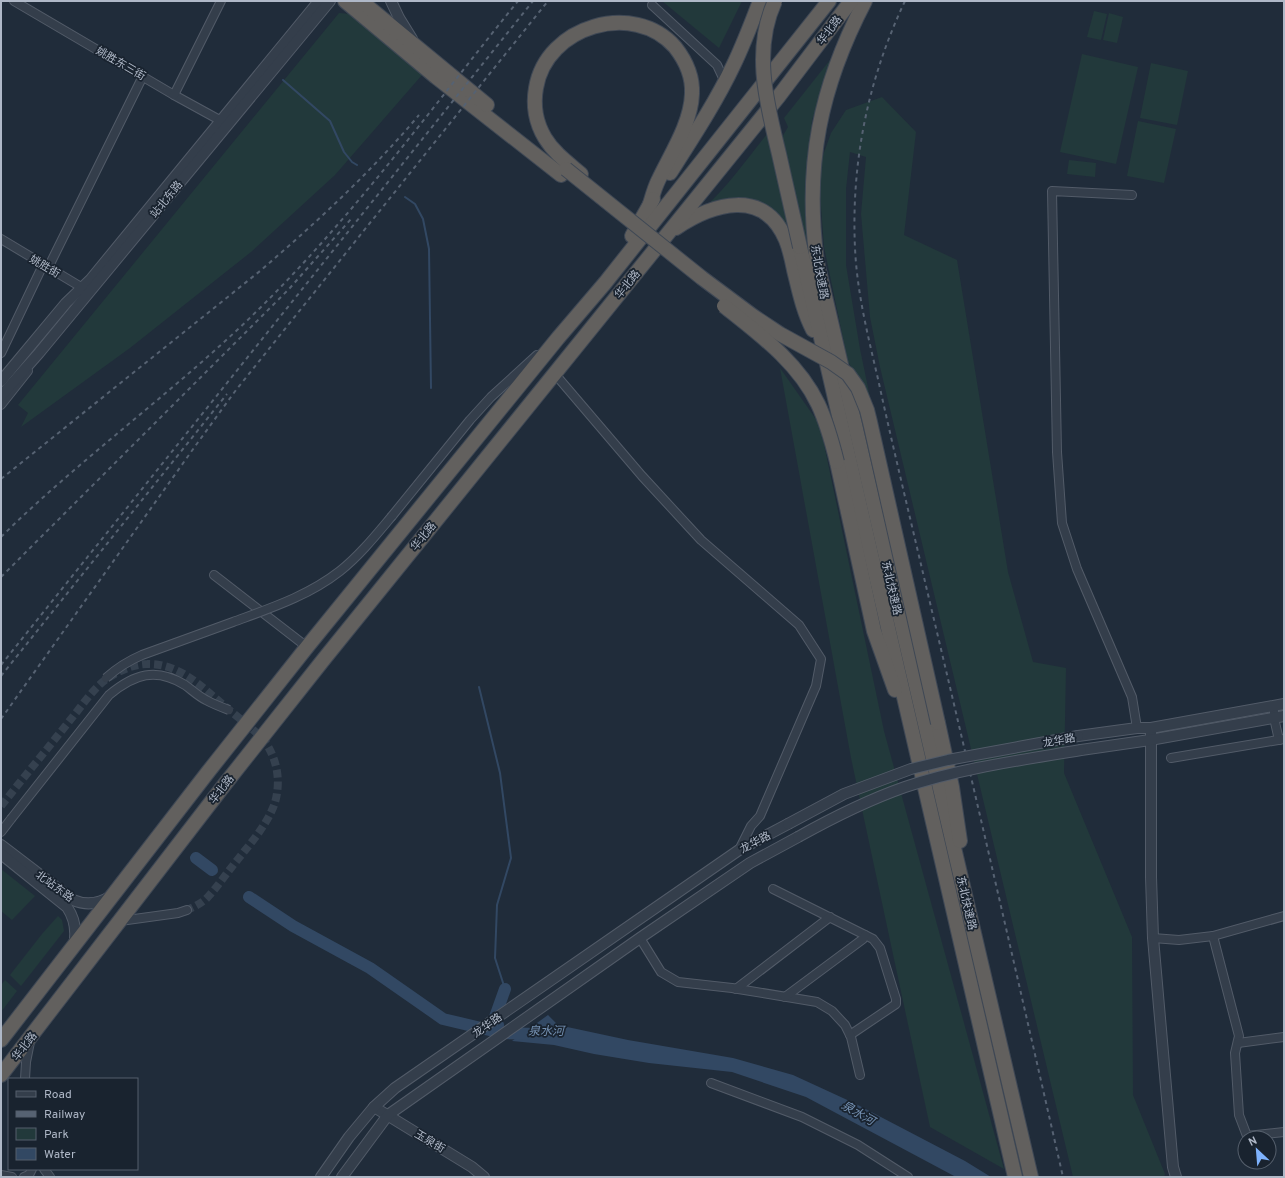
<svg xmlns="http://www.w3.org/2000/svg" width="1285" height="1178" font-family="Overpass,'Noto Sans SC',sans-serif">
  <rect width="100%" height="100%" fill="#202c3a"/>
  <!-- green -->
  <g fill="#22393b">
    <path d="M662,1H742L719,48Z"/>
    <path d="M1094,11L1107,14L1101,40L1087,37Z"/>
    <path d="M339,13L350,14L422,75L335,175L251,252L130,348L21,427L28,413L18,405Z"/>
    <path d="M1109,13L1123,17L1117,43L1103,40Z"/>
    <path d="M1082,54L1138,67L1116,164L1060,152Z"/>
    <path d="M834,55L812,120L807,195V246L781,139L788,127L784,118Z"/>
    <path d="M1151,63L1188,71L1177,125L1140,118Z"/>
    <path d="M882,97L916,132L904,235L957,260L1008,572L1033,662L1066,668L1064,773L1132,937L1133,1095L1165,1174L1164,1177H1073L880,367L870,317L861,214L866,157L850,152L846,189V265L860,349L870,397L848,362L824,247L820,193L821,161L831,133L846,110Z"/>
    <path d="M1138,121L1176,129L1164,183L1127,176Z"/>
    <path d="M767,134L791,238L767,208L705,207C729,185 747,159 767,134Z"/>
    <path d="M1069,160L1096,163L1095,177L1067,174Z"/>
    <path d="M780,368L820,425L884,731L1004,1169L930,1127L851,758Z"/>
    <path d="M1,869L35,896L12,920L1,911Z"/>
    <path d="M58,916L62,920L64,931L21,986L10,975L42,934Z"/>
    <path d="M5,980L17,991L1,1012V985Z"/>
  </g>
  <!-- water -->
  <path fill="#324863" d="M548,1015L558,1025L628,1040L733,1058L793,1075L856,1104L965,1161L991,1177H956L806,1097L732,1072L649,1063L594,1054L554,1045L512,1041Z"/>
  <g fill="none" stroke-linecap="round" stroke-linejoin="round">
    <!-- stream -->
    <g stroke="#324863" stroke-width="2">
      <path d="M283,80L330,121L344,152L352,162L357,165"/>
      <path d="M405,197L415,204L423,219L429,249L431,388"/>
      <path d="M479,687L500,773L511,858L497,905L495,958L505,989"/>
    </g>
    <!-- river -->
    <g stroke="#324863" stroke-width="12">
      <path d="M196,858L212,870"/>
      <path d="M249,897L293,926L370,968L443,1019L502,1033L537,1034"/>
      <path d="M498,1025L495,1017L505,989"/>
    </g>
    <!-- minor-tunnel -->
    <path stroke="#35414f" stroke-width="8" stroke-dasharray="8 4" stroke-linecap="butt" d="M1,806C24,777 48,748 71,719C81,707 95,686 108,678C119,671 134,664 147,664C180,663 204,689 227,708C240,719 253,729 264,740C275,756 280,774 277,793C274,819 247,847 231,868C223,878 215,890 206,899C200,904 194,907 187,910"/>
    <defs>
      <g id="minor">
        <path d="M14,1L174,95L225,123"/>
        <path d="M652,5L717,65L725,82"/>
        <path d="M174,95L221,1"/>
        <path d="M1132,195L1052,191L1057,452L1062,523L1077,569L1132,697L1137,728"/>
        <path d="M1,239L86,290"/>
        <path d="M48,268L143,76"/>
        <path d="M1,353L43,265"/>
        <path d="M555,374L642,476L701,540L799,625L821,659L816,686L760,816L751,826L739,850"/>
        <path d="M1,405L28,371"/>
        <path d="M392,516L470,420L491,397L537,355"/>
        <path d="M214,575L307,647"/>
        <path d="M1274,706V718L1279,740"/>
        <path d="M1171,758L1284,739"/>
        <path d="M1,832L11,819"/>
        <path d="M773,889L873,939L880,948L896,999V1004L850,1035"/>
        <path d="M120,921L178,913L187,910"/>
        <path d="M1213,936L1239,1036L1235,1053L1239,1115L1247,1136L1284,1132"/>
        <path d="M640,938L661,972L678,982L732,988L817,1002L832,1011L845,1025L851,1037L860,1075"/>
        <path d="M1153,938L1179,940L1213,936L1284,916"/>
        <path d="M736,989L830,917"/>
        <path d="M785,997L863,939L865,935"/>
        <path d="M1238,1043L1284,1037"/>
        <path d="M25,1079L26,1062L30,1042"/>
        <path d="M711,1083L802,1117L858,1145L908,1177"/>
        <path d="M44,1169L50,1177"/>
        <path d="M1,1175L12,1177"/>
        <path d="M24,1177L29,1175L32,1169"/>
      </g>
      <g id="tertiary">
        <path d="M391,1L399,18L412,39"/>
        <path d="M1,381L66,303L91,279L319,1"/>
        <path d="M1,396L39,353L330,1"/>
        <path d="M1151,728V877L1153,938L1173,1167L1176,1177"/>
        <path d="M1078,736L1137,728H1151L1284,704"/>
        <path d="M1081,750L1150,740L1284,716"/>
        <path d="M1,845L73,900C87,906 99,904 111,896"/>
        <path d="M1,854L67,907C75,919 77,931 74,945"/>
        <path d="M374,1107L472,1167L484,1177"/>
        <path d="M321,1177L349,1137L374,1107L395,1088L739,850L788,824"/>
        <path d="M342,1177L388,1115L640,938L750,863L798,837"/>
      </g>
      <g id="trunk">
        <path d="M345,1L436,77L561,175"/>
        <path d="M361,1L487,105"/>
        <path d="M865,1C820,87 804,165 817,262L1031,1177"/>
        <path d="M670,173C693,137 716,102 734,64C744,43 752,22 760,1"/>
        <path d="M581,174C568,163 554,153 545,138C536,123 533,105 536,88C546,26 634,0 675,47C686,61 693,76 692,94C691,124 670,155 658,181C654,189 652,198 649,207"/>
        <path d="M676,228C712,204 764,187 786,240C790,250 792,260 794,270C799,290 803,311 813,330"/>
        <path d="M632,236L653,199"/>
        <path d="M800,247L1015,1177"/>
        <path d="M837,462L874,631L895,690"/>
        <path d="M938,723L952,787L960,841"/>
        <path d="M1,1040L208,772L307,647L558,338L605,283L829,1"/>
        <path d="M1,1075L225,784L324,659L779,96L851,1"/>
      </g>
    </defs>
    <!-- minor casing -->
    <use href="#minor" stroke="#525b68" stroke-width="10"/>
    <!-- tertiary casing -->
    <use href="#tertiary" stroke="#525b68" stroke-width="12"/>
    <!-- trunk casing -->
    <use href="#trunk" stroke="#3f4855" stroke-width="16"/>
    <!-- minor -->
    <use href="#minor" stroke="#343e4b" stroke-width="8"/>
    <!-- tertiary -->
    <use href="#tertiary" stroke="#343e4b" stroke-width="10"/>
    <!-- trunk -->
    <use href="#trunk" stroke="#62605e" stroke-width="14"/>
    <!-- rail -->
    <g stroke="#566272" stroke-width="2" stroke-dasharray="4 4" stroke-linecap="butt">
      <path d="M905,1C868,79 851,162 855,248C857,293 868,336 878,379C893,448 910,517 926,586C973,783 1018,980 1063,1177"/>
      <path d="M1,479L260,271C317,222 371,172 419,115"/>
      <path d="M1,537C83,456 178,389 260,308C355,214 434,105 518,1"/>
      <path d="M1,577L289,289L351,219"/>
      <path d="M1,665L533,1"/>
      <path d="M1,676L227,394"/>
      <path d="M1,719L196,445L236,390L548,1"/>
    </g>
    <defs>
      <g id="minor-bridge">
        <path d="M106,678C117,668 128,661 142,655C172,644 203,633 233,622C271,608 308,596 340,571C360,555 376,535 392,516"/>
        <path d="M11,819L109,695C134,674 156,667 185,685C192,690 198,696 206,700C213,704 221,707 229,710"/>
      </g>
      <g id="tertiary-bridge">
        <path d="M788,824L844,794L911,769L948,760L1078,736"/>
        <path d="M798,837C832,818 868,800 905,787C961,768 1022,760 1081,750"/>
      </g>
      <g id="trunk-bridge">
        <path d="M775,1C752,51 767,104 779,154C786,185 793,216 800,247"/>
        <path d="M566,169L702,278L753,316L780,334L831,362L848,374L858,388L867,410L870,422L938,723"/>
        <path d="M724,306C759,334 798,362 818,404C827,423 832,442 837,462"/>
      </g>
    </defs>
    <!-- minor-bridge casing -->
    <use href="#minor-bridge" stroke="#525b68" stroke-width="10" stroke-linecap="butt"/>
    <!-- tertiary-bridge casing -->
    <use href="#tertiary-bridge" stroke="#525b68" stroke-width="12" stroke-linecap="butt"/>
    <!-- trunk-bridge casing -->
    <use href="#trunk-bridge" stroke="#3f4855" stroke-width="16" stroke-linecap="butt"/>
    <!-- minor-bridge -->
    <use href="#minor-bridge" stroke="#343e4b" stroke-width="8"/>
    <!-- tertiary-bridge -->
    <use href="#tertiary-bridge" stroke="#343e4b" stroke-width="10"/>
    <!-- trunk-bridge -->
    <use href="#trunk-bridge" stroke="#62605e" stroke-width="14"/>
  </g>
  <g text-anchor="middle" stroke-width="3.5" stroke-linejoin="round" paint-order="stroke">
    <!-- street labels -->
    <g font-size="11" fill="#afb8c7" stroke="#19232f">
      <text transform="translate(829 30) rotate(-53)" y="4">华北路</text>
      <text transform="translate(121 63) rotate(30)" y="4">姚胜东三街</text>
      <text transform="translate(166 199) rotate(-51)" y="4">站北东路</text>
      <text transform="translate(45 266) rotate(31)" y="4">姚胜街</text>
      <text transform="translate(820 272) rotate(80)" y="4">东北快速路</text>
      <text transform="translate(627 284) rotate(-51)" y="4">华北路</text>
      <text transform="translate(423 536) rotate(-51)" y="4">华北路</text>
      <text transform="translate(892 588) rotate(77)" y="4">东北快速路</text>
      <text transform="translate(1059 740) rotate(-10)" y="4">龙华路</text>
      <text transform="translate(221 789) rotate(-52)" y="4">华北路</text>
      <text transform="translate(755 842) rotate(-28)" y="4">龙华路</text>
      <text transform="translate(55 886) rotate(36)" y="4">北站东路</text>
      <text transform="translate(967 903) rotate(77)" y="4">东北快速路</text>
      <text transform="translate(487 1025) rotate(-35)" y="4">龙华路</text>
      <text transform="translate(24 1046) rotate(-52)" y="4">华北路</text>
      <text transform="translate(430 1141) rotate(31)" y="4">玉泉街</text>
    </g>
    <!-- water labels -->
    <g font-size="12" font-style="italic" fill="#7490b1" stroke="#19232f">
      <text x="546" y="1035">泉水河</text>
      <text transform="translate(858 1113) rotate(30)" y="4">泉水河</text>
    </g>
  </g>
  <!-- border -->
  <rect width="1285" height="1178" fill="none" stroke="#afb8c7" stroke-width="4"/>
  <!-- legend -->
  <rect x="8" y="1078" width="130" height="92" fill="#19232f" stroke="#555f6c"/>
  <rect x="16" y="1091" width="20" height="6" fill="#343e4b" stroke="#555f6c"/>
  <text x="44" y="1098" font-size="12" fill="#afb8c7">Road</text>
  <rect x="16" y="1111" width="20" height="6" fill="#566272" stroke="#555f6c"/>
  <text x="44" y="1118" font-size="12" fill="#afb8c7">Railway</text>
  <rect x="16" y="1128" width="20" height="12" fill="#22393b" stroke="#555f6c"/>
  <text x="44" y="1138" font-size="12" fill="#afb8c7">Park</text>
  <rect x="16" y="1148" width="20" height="12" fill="#324863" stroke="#555f6c"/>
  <text x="44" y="1158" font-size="12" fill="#afb8c7">Water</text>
  <!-- north arrow -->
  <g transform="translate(1257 1150) rotate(334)"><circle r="19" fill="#19232f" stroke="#555f6c"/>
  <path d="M0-3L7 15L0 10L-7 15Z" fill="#7eb2fd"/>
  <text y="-6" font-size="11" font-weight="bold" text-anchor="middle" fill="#afb8c7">N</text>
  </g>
</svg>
